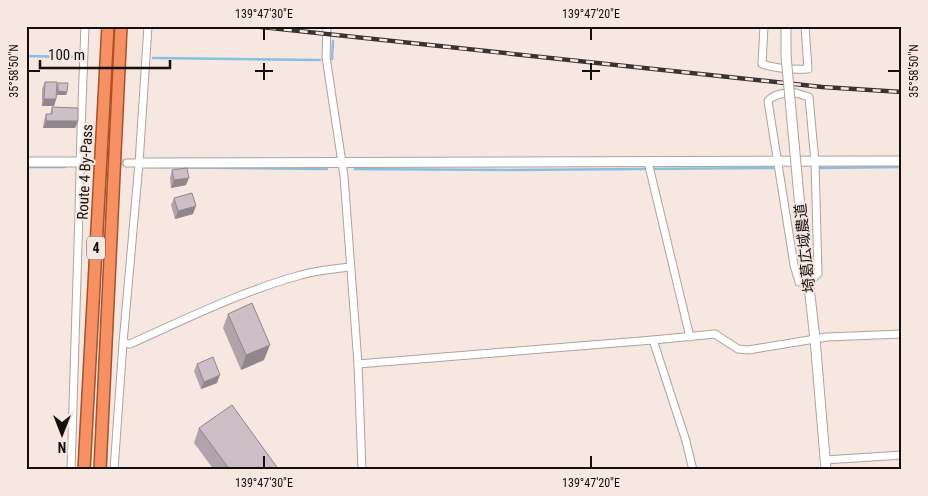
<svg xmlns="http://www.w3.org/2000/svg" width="928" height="496" font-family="'Roboto Condensed','Noto Sans JP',sans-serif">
  <rect width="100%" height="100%" fill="#f6e7e1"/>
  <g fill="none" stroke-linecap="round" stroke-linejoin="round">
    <!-- stream -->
    <g stroke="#87c0e2" stroke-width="2.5">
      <path d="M26,56L74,57"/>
      <path d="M153,58L320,60"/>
      <path d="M332,59L333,41"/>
      <path d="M26,167H65"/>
      <path d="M147,167L327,169"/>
      <path d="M820,168L902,167"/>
      <path d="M355,169L511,170L773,168"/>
    </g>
    <!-- minor-tunnel -->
    <path stroke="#d4c7c1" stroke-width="7" stroke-dasharray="7 3.5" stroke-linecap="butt" d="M90,162L127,163"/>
    <defs>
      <g id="minor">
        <path d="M327,26L326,57L344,176L358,364L362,470"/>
        <path d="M764,26L762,64C778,69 792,70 808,69L805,26"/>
        <path d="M796,93L809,97L815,162L818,274L809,282H799L794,265L768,101C775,93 786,93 796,93Z"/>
        <path d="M80,162H90"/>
        <path d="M648,162L690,337"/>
        <path d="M127,163H139"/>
        <path d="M653,340L686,441L693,470"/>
        <path d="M123,343L130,344C186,319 242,291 301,275C317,270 334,269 350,267"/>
        <path d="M358,364L653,340L715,334L738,349L748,350L827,337L902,334"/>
        <path d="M825,460L902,455"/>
        <path d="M71,470L79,213L81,130L85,26"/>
        <path d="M114,470L123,343L139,163L148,26"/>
      </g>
      <g id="tertiary">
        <path d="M786,26V56"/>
        <path d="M26,162H80"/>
        <path d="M139,163L902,161"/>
        <path d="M800,208L815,339L826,470"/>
      </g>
      <g id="trunk">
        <path d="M84,470L108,26"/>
        <path d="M100,470L121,26"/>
      </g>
    </defs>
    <!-- minor casing -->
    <use href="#minor" stroke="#b0a29c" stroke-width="9"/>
    <!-- tertiary casing -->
    <use href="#tertiary" stroke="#b0a29c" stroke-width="11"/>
    <!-- trunk casing -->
    <use href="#trunk" stroke="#a6512a" stroke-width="14"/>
    <!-- minor -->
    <use href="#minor" stroke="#fff" stroke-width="7"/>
    <!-- tertiary -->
    <use href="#tertiary" stroke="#fff" stroke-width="9"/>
    <!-- trunk -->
    <use href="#trunk" stroke="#f79062" stroke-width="11"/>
    <defs>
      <path id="rail" d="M252,26L822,87L902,92"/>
    </defs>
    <!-- rail casing -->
    <use href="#rail" stroke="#3a3331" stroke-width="4.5"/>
    <!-- rail -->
    <use href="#rail" stroke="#f6e7e1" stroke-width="2.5" stroke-dasharray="8" stroke-linecap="butt"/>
    <defs>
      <path id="tertiary-bridge" d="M786,56L800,208"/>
    </defs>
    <!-- tertiary-bridge casing -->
    <use href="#tertiary-bridge" stroke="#b0a29c" stroke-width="11" stroke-linecap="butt"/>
    <!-- tertiary-bridge -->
    <use href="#tertiary-bridge" stroke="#fff" stroke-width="9"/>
  </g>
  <!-- wall -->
  <g fill="#b0a4aa">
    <path d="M45,82L57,86L58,83L67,92L66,95H57L56,99L54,106H42V89Z"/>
    <path d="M52,107L78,121L75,128H43L44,121L46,114H50Z"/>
    <path d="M172,170L186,185L171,188L170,178Z"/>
    <path d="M174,198L193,214L175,219L171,205Z"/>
    <path d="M228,314L264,360L241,370L223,328Z"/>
    <path d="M197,364L217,383L201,389L194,371Z"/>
    <path d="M199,428L279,470H214L194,443Z"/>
  </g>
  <!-- shaded-wall -->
  <g fill="#90868b">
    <path d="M58,91L67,92L66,95H57Z"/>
    <path d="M44,99H56L54,106H42Z"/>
    <path d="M46,121H78L75,128H43Z"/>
    <path d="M189,178L186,185L171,188L174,180Z"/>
    <path d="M196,206L193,214L175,219L178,211Z"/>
    <path d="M270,345L264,360L241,370L246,355Z"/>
    <path d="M220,375L217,383L201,389L204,382Z"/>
  </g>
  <!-- building -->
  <g fill="#cdbfc6" stroke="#90868b">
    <path d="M45,82H57L56,99H44Z"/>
    <path d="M58,83H68L67,92L58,91Z"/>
    <path d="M52,107L78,108V121H46V114H52Z"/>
    <path d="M187,168L189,178L174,180L172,170Z"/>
    <path d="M192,193L196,206L178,211L174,198Z"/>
    <path d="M252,303L270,345L246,355L228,314Z"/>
    <path d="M213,357L220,375L204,382L197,364Z"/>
    <path d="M232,405L279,470H230L199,428Z"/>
  </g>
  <!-- ticks -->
  <path fill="none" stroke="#140f0d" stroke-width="2" d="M264,28V40M591,28V40M264,63V80M591,63V80M28,71H40M255,71H273M582,71H600M888,71H900M264,456V468M591,456V468"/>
  <g text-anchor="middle" stroke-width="4" stroke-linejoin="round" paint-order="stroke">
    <!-- shield labels -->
    <rect fill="#f6e7e1" stroke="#58504d" stroke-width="1" x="87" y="236.5" width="18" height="23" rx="4"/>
    <g font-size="14" font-weight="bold" fill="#140f0d">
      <text x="96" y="253">4</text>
    </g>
    <!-- street labels -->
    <g font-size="15" fill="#140f0d" stroke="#f6e7e1">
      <text transform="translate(85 172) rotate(-87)" y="5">Route 4 By-Pass</text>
      <text transform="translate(805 248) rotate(-96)" y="5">埼葛広域農道</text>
    </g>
  </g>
  <!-- border -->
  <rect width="928" height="496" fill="none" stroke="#f6e7e1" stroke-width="55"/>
  <!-- north arrow -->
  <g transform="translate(62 434) rotate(180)" stroke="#f6e7e1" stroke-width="4" paint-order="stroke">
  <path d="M0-4L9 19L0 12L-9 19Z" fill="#140f0d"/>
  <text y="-8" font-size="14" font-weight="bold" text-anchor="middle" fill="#140f0d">N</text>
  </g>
  <!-- scale -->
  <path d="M40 60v8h130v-8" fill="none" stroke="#140f0d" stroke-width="2.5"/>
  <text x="48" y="60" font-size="15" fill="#140f0d" stroke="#f6e7e1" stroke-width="4" paint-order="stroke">100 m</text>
  <rect x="28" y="28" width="872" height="440" fill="none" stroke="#140f0d" stroke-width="2"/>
  <g font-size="12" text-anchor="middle" fill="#140f0d">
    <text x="264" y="18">139°47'30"E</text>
    <text x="591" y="18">139°47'20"E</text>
    <text transform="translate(914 71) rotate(-90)" y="4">35°58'50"N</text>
    <text transform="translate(14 71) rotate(-90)" y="4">35°58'50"N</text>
    <text x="264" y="487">139°47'30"E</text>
    <text x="591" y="487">139°47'20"E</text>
  </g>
</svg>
